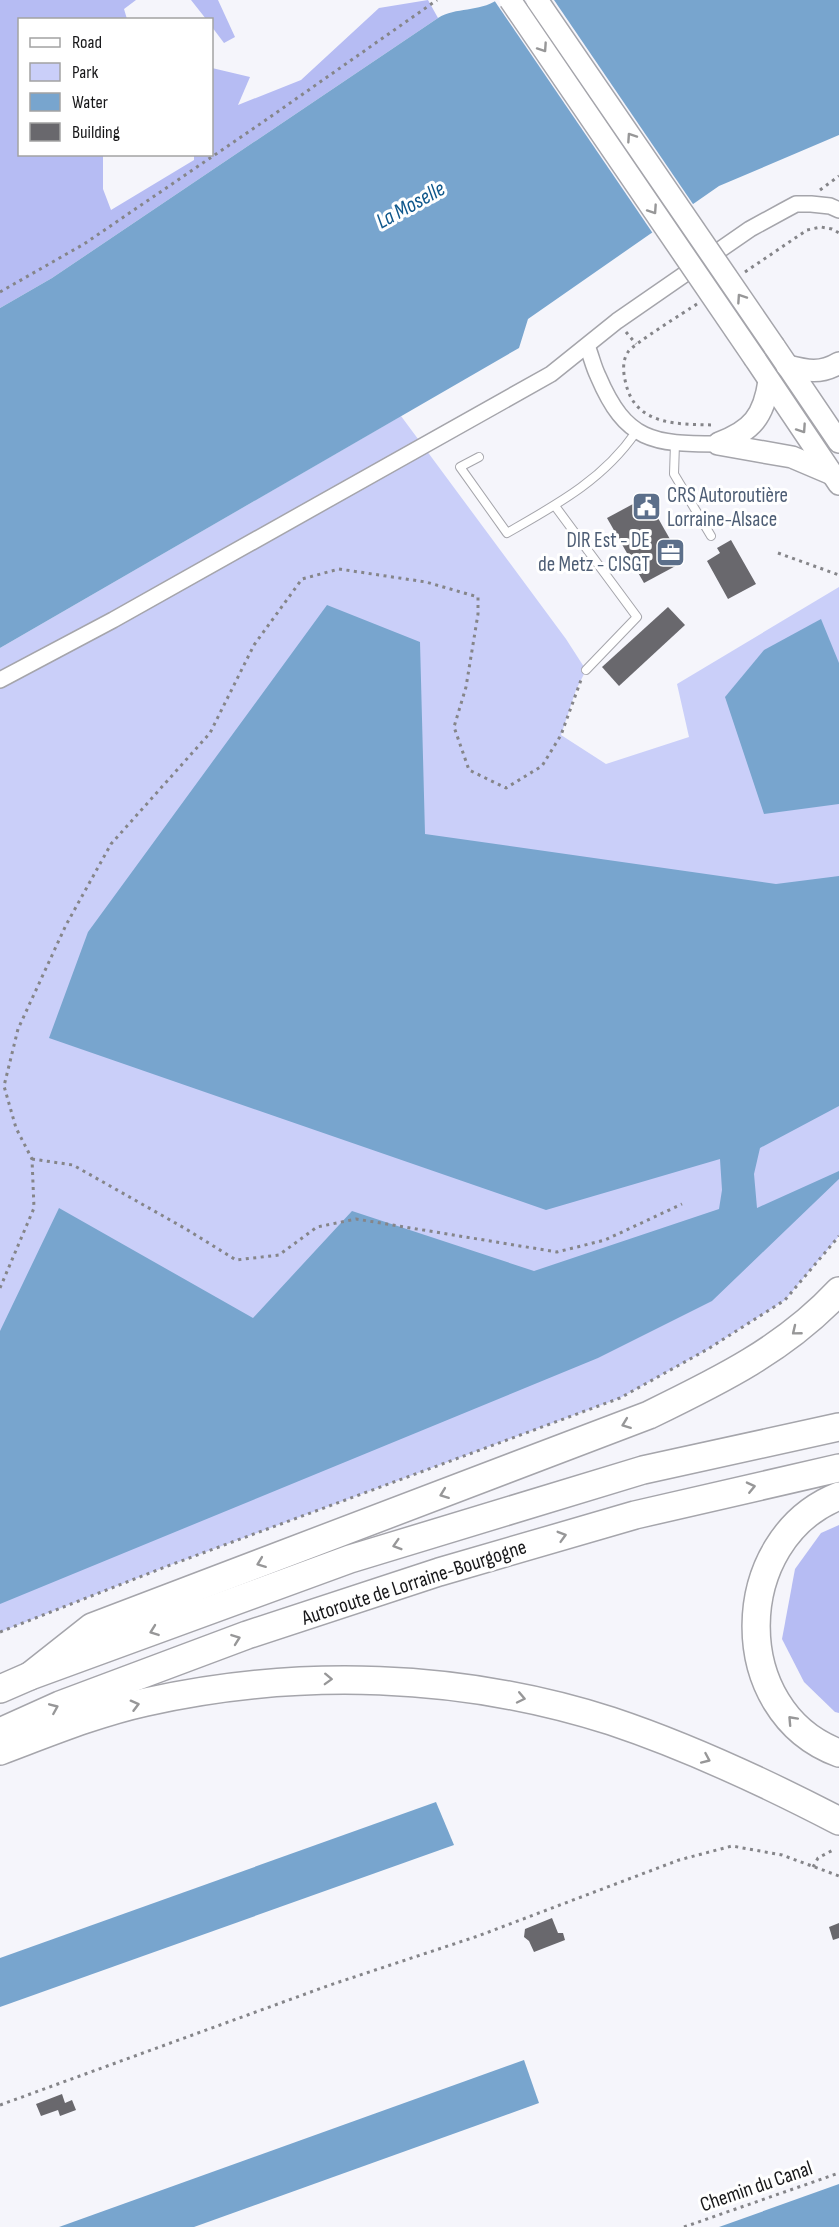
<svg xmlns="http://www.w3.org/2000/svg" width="839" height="2227" font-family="'Sofia Sans Condensed',sans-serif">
  <rect width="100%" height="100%" fill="#f5f5fb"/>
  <!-- green -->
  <path fill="#cacff9" d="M401,416L566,639L586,670L576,690L561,735L606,764L689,737L677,684L839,587V1236L785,1300L708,1349L620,1398L165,1567L0,1632V648Z"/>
  <!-- forest -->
  <g fill="#b6bcf3">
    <path d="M0,0H136L124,9L127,19L20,20V154L103,155V189L111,210L194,160V155L212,154V68L250,77L238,105L301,80L379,8L428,0L438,18L52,278L0,308Z"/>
    <path d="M191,0H218L235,37L224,43L212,27V20L206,19Z"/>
    <path d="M839,1525V1713L835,1712L804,1682L782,1639L795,1569L821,1533Z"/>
  </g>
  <!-- water -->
  <g fill="#78a5ce">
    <path d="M497,0H839V135L719,186L528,319L519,348L0,648V308L52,278L438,18C456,7 479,12 497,0Z"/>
    <path d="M327,605L420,642L425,834L776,884L839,876V1106L760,1148L754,1174L757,1208L839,1171V1179L712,1301L598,1358L0,1604V1331L59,1208L253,1318L352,1211L534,1271L719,1209L722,1190L720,1159L546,1210L49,1038L88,932Z"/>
    <path d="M821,619L839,663V804L764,814L725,697L764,650Z"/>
    <path d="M436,1802L454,1845L0,2007V1958Z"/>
    <path d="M524,2060L539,2103L194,2227H59Z"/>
    <path d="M839,2184V2227H719Z"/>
  </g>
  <!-- pier -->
  <path fill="#f5f5fb" d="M494,0H554L695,207L654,235Z"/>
  <!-- building -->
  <g fill="#69686d">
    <path d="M646,497L683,562L644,583L607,518Z"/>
    <path d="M731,540L756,584L728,599L707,561L720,553L717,548Z"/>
    <path d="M668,607L685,625L619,686L602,667Z"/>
    <path d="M552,1918L558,1933H563L565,1940L534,1952L529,1941L524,1937L525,1929Z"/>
    <path d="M839,1923V1938L833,1940L829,1927Z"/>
    <path d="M62,2094L65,2103L72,2100L76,2110L60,2116L58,2110L41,2116L36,2104Z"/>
  </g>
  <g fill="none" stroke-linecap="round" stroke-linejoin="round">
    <defs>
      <g id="lane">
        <path d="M675,443L674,474L711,536"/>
        <path d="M479,457L460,467L507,533C556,505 603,480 636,432"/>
        <path d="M555,506L637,617L586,670"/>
      </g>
      <g id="street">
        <path d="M587,346C591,355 593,366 598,376C626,442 653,444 718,444"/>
        <path d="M0,680L113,620L551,374L617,321L750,229L783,211L796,204H811L830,206L839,210"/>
      </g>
      <g id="secondary">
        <path d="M774,346L839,442"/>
        <path d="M755,359L839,484"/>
        <path d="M787,366C807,371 821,374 839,363"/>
        <path d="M719,443C752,431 764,416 769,381"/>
        <path d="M718,444L792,457L832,474"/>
      </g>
      <g id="highway">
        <path d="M839,1496C730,1539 727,1712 839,1753"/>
        <path d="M30,1676L92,1627L649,1415C719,1381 785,1349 839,1291"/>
        <path d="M0,1689L30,1676L350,1559L643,1470L839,1427"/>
        <path d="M0,1732L60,1705L247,1635L439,1572L635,1515L839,1468"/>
        <path d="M0,1751C48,1733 96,1713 146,1702C299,1668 461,1673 611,1721C689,1747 766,1783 839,1821"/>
      </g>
    </defs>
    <!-- lane casing -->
    <use href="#lane" stroke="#a5a5ab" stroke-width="10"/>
    <!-- street casing -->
    <use href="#street" stroke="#a5a5ab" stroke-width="18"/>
    <!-- secondary casing -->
    <use href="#secondary" stroke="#a5a5ab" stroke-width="24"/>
    <!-- highway casing -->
    <use href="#highway" stroke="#a5a5ab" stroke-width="30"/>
    <!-- path -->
    <g stroke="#858589" stroke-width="3" stroke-dasharray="3 4.5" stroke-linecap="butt">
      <path d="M820,190L839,176"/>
      <path d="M745,272L807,230L821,227L832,229L839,233"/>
      <path d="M0,292L84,244L263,122L437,0"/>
      <path d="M697,304C685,312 633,344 628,352C622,361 623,373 626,384C636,426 678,424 714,425"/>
      <path d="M626,332L636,344"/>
      <path d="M778,553L839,575"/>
      <path d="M32,1159L73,1165L186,1229L236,1260L279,1255L317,1227L356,1219L557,1252L605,1240L682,1204"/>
      <path d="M0,1288L34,1208L32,1159L16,1128L4,1086L18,1029L66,925L111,844L210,733L254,645L302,579L339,569L426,582L478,597V614L466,687L454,727L469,770L506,788L542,766L561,735L581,680"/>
      <path d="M0,1632L165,1567L620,1398L708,1349L785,1300L839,1236"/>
      <path d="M813,1867L818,1858L835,1849"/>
      <path d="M0,2105L330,1985L478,1936L679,1860L732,1846L782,1855L839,1876"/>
      <path d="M684,2227L839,2173"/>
    </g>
    <!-- lane -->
    <use href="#lane" stroke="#fff" stroke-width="8"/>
    <!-- street -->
    <use href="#street" stroke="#fff" stroke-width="15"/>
    <!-- secondary -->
    <use href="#secondary" stroke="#fff" stroke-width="21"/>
    <!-- highway -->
    <use href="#highway" stroke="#fff" stroke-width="27"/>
    <defs>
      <g id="secondary-bridge">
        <path d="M510,0L755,359"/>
        <path d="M537,0L774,346"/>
      </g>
    </defs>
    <!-- secondary-bridge casing -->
    <use href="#secondary-bridge" stroke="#a5a5ab" stroke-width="24" stroke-linecap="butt"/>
    <!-- secondary-bridge -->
    <use href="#secondary-bridge" stroke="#fff" stroke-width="21"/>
  </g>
  <!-- one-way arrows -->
  <defs><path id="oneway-chevron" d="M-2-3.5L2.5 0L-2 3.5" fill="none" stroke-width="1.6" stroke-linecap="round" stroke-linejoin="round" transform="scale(1.5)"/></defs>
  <g stroke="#979798">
    <use href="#oneway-chevron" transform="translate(543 48) rotate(56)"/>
    <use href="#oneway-chevron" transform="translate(631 137) rotate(-124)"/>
    <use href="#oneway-chevron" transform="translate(653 210) rotate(56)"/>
    <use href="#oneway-chevron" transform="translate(741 298) rotate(-124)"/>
    <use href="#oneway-chevron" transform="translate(802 429) rotate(56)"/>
    <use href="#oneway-chevron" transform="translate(796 1331) rotate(141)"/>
    <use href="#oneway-chevron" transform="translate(626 1424) rotate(159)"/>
    <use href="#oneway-chevron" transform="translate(751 1487) rotate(-13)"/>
    <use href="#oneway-chevron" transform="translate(444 1494) rotate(159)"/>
    <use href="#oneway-chevron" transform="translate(562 1536) rotate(-16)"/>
    <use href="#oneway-chevron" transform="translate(397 1545) rotate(163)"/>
    <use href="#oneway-chevron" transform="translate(261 1563) rotate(159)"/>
    <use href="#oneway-chevron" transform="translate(154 1631) rotate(160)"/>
    <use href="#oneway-chevron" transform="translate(236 1639) rotate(-20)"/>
    <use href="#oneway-chevron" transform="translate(328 1679) rotate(2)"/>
    <use href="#oneway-chevron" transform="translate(521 1698) rotate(12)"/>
    <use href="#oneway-chevron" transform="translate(135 1705) rotate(-15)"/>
    <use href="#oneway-chevron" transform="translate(54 1708) rotate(-23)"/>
    <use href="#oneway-chevron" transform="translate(792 1720) rotate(-133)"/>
    <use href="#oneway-chevron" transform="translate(706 1759) rotate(24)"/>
  </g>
  <!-- icons -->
  <defs>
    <symbol id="civic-square" viewBox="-11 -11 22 22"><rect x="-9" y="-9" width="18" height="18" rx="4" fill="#5c6f8a" stroke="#fff"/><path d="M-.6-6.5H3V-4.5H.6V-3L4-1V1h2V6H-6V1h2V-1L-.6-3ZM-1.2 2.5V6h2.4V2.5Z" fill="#fff"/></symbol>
    <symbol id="office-square" viewBox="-11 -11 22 22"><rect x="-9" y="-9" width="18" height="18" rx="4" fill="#5c6f8a" stroke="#fff"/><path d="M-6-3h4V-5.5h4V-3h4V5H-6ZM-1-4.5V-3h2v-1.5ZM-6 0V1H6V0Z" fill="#fff"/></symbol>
  </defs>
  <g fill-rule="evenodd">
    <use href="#civic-square" x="630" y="490" width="33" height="33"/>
    <use href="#office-square" x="654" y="536" width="33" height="33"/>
  </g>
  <g text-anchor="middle" stroke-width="6" stroke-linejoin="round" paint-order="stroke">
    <!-- service labels -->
    <g font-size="21" fill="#4e5e75" stroke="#fff" text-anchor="start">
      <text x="667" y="502">CRS Autoroutière<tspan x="667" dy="24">Lorraine-Alsace</tspan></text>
      <text x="650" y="547" text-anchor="end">DIR Est - DE<tspan x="650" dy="24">de Metz - CISGT</tspan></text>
    </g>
    <!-- street labels -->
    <g font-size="21" fill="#18181a" stroke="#fff">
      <text transform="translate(414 1582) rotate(-18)" y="7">Autoroute de Lorraine-Bourgogne</text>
      <text transform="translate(756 2186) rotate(-19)" y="7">Chemin du Canal</text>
    </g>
    <!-- water labels -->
    <g font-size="22" font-style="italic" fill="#10588c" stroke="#fff">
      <text transform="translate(410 204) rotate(-29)" y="8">La Moselle</text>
    </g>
  </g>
  <!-- legend -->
  <rect x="18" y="18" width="195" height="138" fill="#ffffff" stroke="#a3a3a3" stroke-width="1.5"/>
  <rect x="30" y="38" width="30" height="9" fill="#ffffff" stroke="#a3a3a3" stroke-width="1.5"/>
  <text x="72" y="48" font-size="18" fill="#18181a">Road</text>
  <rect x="30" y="63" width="30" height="18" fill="#cacff9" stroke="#a3a3a3" stroke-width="1.5"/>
  <text x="72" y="78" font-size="18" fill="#18181a">Park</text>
  <rect x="30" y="93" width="30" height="18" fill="#78a5ce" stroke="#a3a3a3" stroke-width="1.5"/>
  <text x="72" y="108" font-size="18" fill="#18181a">Water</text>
  <rect x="30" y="123" width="30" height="18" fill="#69686d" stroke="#a3a3a3" stroke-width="1.5"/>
  <text x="72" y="138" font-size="18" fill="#18181a">Building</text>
</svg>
